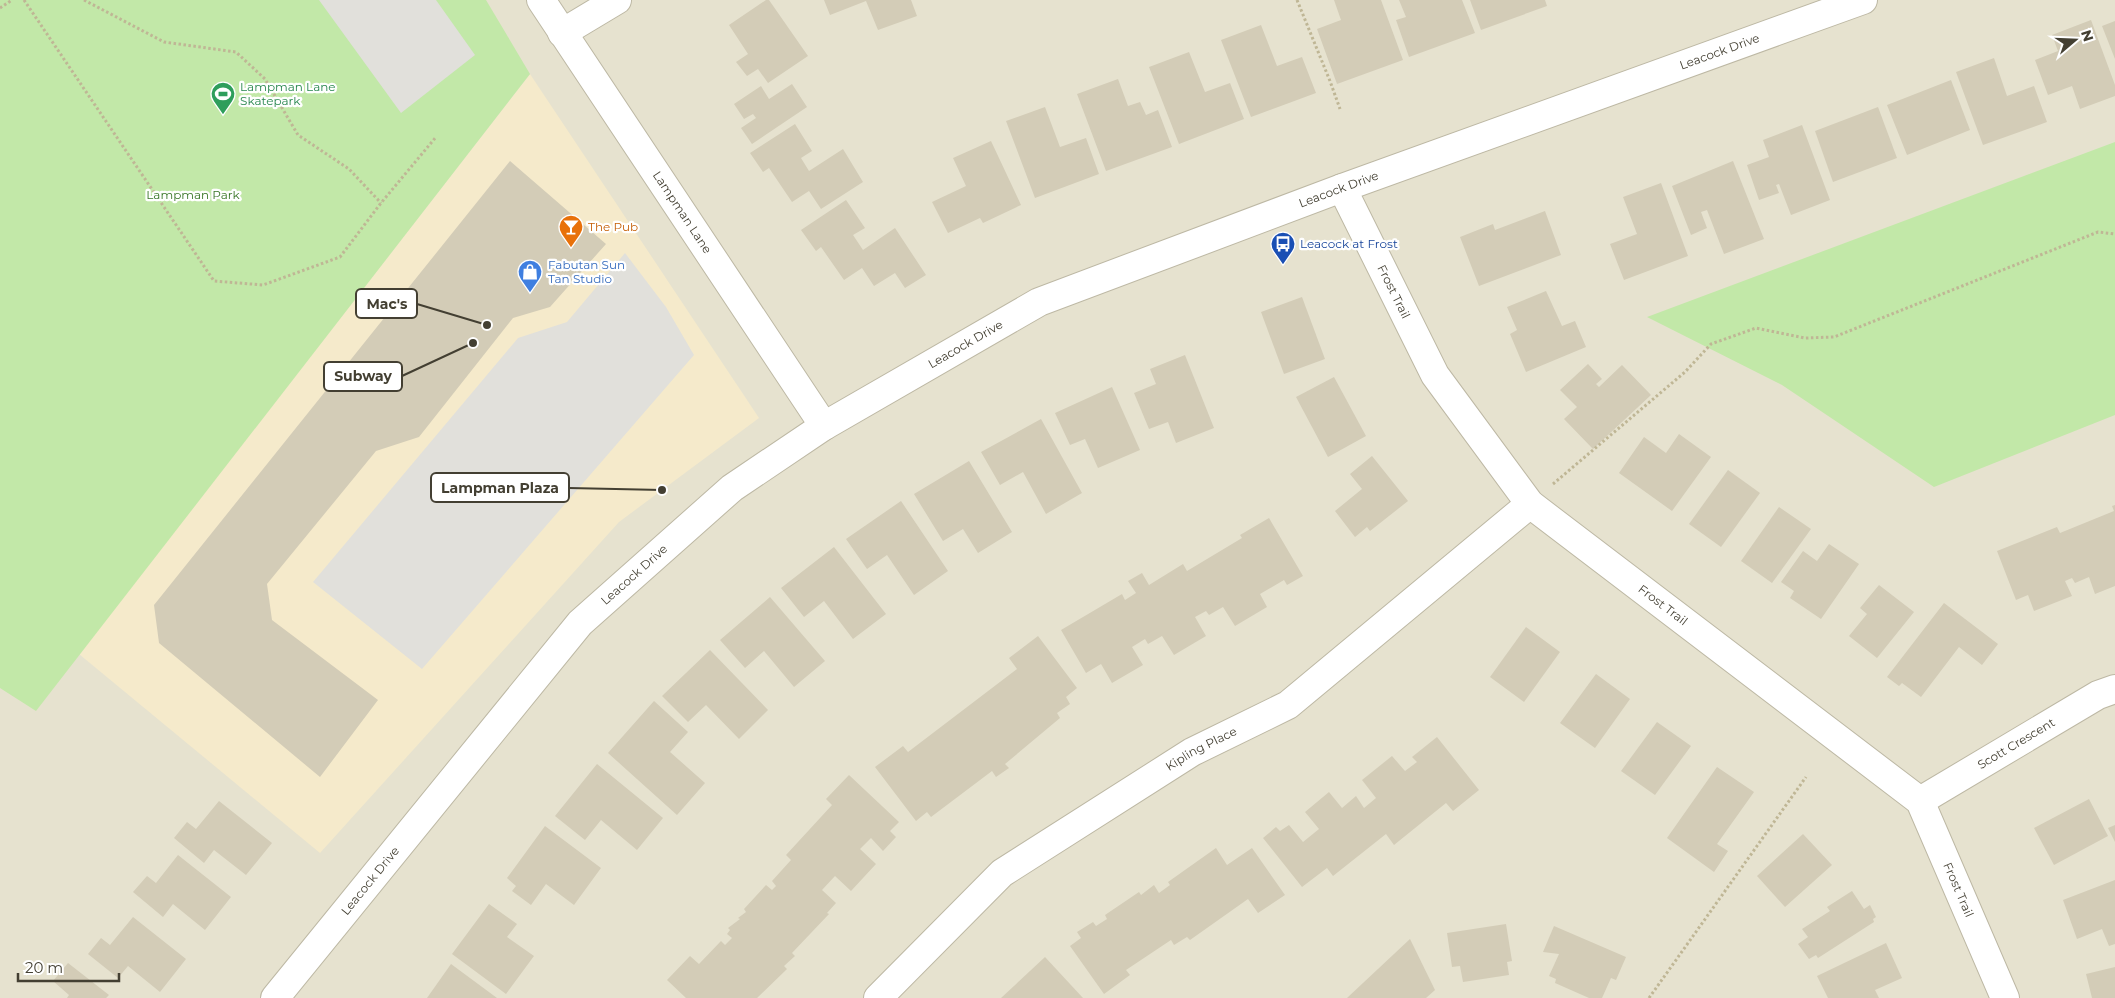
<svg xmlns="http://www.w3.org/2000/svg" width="2115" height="998" font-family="Montserrat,sans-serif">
  <rect width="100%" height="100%" fill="#f1efe1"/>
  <!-- residential -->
  <rect fill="#e6e2cf" x="0" y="0" width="2115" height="998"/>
  <!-- commercial -->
  <path fill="#f5eacb" d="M530,74L759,418L619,522L320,853L79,654Z"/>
  <!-- green -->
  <g fill="#c2e8a8">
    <path d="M0,0H486L530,74L36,711L0,688Z"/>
    <path d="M2115,142V415L1934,487L1782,385L1647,317Z"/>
  </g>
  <!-- parking -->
  <g fill="#e1e0db">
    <path d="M319,0H436L475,55L401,113Z"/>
    <path d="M625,253L666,307L694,355L422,669L313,582L518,338L567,322Z"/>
  </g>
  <!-- building -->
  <g fill="#d3ccb7">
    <path d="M766,0H769L808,56L768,83L758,69L747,76L736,62L748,54L729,25Z"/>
    <path d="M824,0H911L917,16L878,30L866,1L830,15Z"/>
    <path d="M1334,0H1381L1403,60L1337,84L1317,29L1341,20Z"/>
    <path d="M1399,0H1462L1475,33L1409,57L1396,20L1406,17Z"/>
    <path d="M1470,0H1545L1547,6L1481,30Z"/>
    <path d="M2091,20L2115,85V96L2080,109L2072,86L2048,95L2035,60L2058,51L2052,35Z"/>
    <path d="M2115,21V59L2102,26Z"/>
    <path d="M1261,25L1277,66L1302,57L1316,93L1251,117L1221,40Z"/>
    <path d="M1189,52L1205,92L1230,83L1244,119L1179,144L1149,67Z"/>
    <path d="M1994,58L2007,96L2034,86L2047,122L1983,145L1956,72Z"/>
    <path d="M1118,79L1128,106L1140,102L1146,115L1158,110L1172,147L1106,171L1077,94Z"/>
    <path d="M1951,80L1970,130L1907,155L1887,105Z"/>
    <path d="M792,84L807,107L752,144L741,128L756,118L753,114L744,119L734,104L761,86L769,99Z"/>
    <path d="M1045,107L1060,147L1086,138L1099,174L1035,198L1006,121Z"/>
    <path d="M1878,107L1897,158L1833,182L1815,131Z"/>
    <path d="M795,124L812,151L801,158L809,171L843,149L863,182L821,209L809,191L792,202L769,168L763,172L750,153Z"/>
    <path d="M1802,125L1830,200L1791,215L1779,184L1776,185L1779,193L1759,200L1747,165L1769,157L1763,140Z"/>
    <path d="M991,141L1021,205L983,223L980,218L948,233L932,202L966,186L953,158Z"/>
    <path d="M510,161L606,244L550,307L513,318L419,437L376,451L267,584L272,620L378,700L320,777L159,643L154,605Z"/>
    <path d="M1733,161L1764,239L1724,254L1707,210L1701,212L1707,228L1691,235L1672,186Z"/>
    <path d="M1661,183L1688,256L1624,280L1610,244L1637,234L1623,197Z"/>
    <path d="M846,200L865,228L853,235L863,250L895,228L926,275L905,288L895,273L874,286L862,268L844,280L821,247L816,251L801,230Z"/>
    <path d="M1545,211L1561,255L1479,286L1460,237L1493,224L1495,230Z"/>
    <path d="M1546,291L1562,326L1575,321L1586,347L1526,372L1510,334L1517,330L1507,307Z"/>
    <path d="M1302,297L1325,359L1284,374L1261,312Z"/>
    <path d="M1185,355L1214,428L1176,443L1168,422L1149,429L1134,393L1156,384L1150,369Z"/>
    <path d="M1588,364L1602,379L1596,384L1599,387L1622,365L1651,395L1593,449L1564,419L1577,407L1560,390Z"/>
    <path d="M1334,377L1366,436L1328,457L1296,397Z"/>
    <path d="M1112,387L1140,450L1098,468L1085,439L1070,445L1055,413Z"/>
    <path d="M1041,419L1082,493L1046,514L1023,472L1000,485L981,452Z"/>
    <path d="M1679,434L1711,457L1672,511L1619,473L1644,437L1666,453Z"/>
    <path d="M1372,456L1408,501L1370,531L1367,527L1355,537L1335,511L1362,489L1350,474Z"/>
    <path d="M969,461L1012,532L978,553L963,529L943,541L914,494Z"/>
    <path d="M1728,470L1760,493L1721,547L1689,524Z"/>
    <path d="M901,501L948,571L914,595L887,555L867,569L846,539Z"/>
    <path d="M2115,505V586L2095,594L2089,577L2075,583L2072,578L2065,581L2072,596L2034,611L2028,595L2016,600L1997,551L2057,527L2060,533L2114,511L2112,506Z"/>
    <path d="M1779,507L1811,529L1772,583L1741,561Z"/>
    <path d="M1269,518L1303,576L1287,585L1284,580L1260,594L1267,607L1235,626L1223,607L1209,615L1206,611L1195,617L1206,636L1174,655L1162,636L1148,644L1145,639L1132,647L1143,665L1112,683L1101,664L1086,673L1061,630L1122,594L1125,600L1136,593L1128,581L1142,573L1149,585L1183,564L1187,571L1242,538L1240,535Z"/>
    <path d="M1829,544L1859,564L1821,619L1790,598L1794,591L1781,582L1803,551L1817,561Z"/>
    <path d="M834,547L886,614L853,639L824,601L804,617L781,588Z"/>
    <path d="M1879,585L1914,612L1877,658L1849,636L1867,614L1860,608Z"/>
    <path d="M770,597L825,661L794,687L764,651L745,668L720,640Z"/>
    <path d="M1944,603L1998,644L1982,665L1959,647L1921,697L1902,683L1899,686L1887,677Z"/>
    <path d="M1526,627L1560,652L1524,702L1490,677Z"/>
    <path d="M1038,636L1077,688L1066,697L1070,704L1057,713L1060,718L1005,764L1009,768L996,777L992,771L931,817L927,812L916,821L875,767L903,746L908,752L1017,669L1009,658Z"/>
    <path d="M710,650L768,710L739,739L706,705L688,722L662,696Z"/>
    <path d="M1596,674L1630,699L1595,748L1560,723Z"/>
    <path d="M654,701L688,732L670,752L705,783L677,815L608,753Z"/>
    <path d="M1657,722L1691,746L1655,795L1621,771Z"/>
    <path d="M1437,737L1479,790L1453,811L1446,803L1394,845L1386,834L1333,876L1327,868L1302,887L1263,838L1276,827L1280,831L1289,825L1303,842L1319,829L1305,812L1329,792L1342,808L1356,796L1364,808L1376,798L1362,780L1392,756L1405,771L1417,762L1412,757Z"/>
    <path d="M597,764L663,818L637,850L601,820L585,840L555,816Z"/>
    <path d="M1717,767L1754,792L1717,844L1728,851L1714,872L1667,838Z"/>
    <path d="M849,775L899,822L890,831L896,837L883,851L871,838L860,849L876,864L851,891L835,876L822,890L836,903L827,913L829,914L792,953L795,956L784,966L787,969L757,998H686L667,980L690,956L699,964L721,941L725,945L732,938L727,934L730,930L728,928L740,919L738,918L746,912L744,909L766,885L772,890L776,886L772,881L791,860L786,855L832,805L826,799Z"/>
    <path d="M2089,799L2108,836L2054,865L2034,828Z"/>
    <path d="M219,801L272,843L246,875L214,850L204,863L174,838L187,822L196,829Z"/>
    <path d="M2115,825V842L2108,828Z"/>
    <path d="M545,826L601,868L574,905L546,884L531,905L512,891L516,886L507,878Z"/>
    <path d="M1803,834L1832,865L1785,907L1757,876Z"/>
    <path d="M1216,848L1227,865L1252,848L1285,895L1258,913L1248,899L1190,940L1187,937L1174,945L1171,940L1126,970L1130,975L1104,994L1070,946L1081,938L1077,932L1093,922L1096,926L1107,919L1105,915L1139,892L1141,895L1154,885L1159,893L1170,885L1168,882Z"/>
    <path d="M178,855L231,897L205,930L173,904L163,917L133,892L147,876L156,883Z"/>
    <path d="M2115,880V944L2109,946L2102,929L2077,939L2063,900Z"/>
    <path d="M1852,891L1864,909L1870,905L1876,917L1873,919L1874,922L1818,958L1816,955L1809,959L1798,944L1808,937L1802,929L1830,911L1827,907Z"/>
    <path d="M489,904L517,924L507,937L534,956L506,994L452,954Z"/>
    <path d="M133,917L186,959L160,992L128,966L118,978L88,954L101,938L110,945Z"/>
    <path d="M1506,924L1512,961L1507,962L1509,975L1463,982L1460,966L1452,967L1447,933Z"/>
    <path d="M1554,926L1626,957L1616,980L1611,978L1602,998H1589L1555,983L1556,979L1549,976L1559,954L1543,952Z"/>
    <path d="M1410,939L1435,990L1426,998H1347Z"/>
    <path d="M1886,943L1902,978L1875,990L1879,998H1828L1817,976Z"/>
    <path d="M1045,957L1083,998H1001Z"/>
    <path d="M68,963L109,995L106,998H67L69,995L53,981Z"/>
    <path d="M451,964L497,998H427Z"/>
    <path d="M2115,967V998H2092L2086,974Z"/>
  </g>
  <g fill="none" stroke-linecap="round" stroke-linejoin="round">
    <defs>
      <g id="minor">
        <path id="s1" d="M541,0L824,426"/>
        <path d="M562,33L617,0"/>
        <path id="s2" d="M1342,188L1435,375L1530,504L1920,801L2005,998"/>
        <path id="s3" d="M1920,801L2098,695L2115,689"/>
        <path id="s4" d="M878,998L1002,873L1192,752L1288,705L1530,504"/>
      </g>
      <g id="tertiary">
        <path id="s5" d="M275,998L580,623L732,488L824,426L1039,302L1342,188L1863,0"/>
      </g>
    </defs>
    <!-- minor casing -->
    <use href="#minor" stroke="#bdb8a4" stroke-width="30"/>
    <!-- tertiary casing -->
    <use href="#tertiary" stroke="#bdb8a4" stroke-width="30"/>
    <!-- path -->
    <g stroke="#bfb695" stroke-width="3" stroke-dasharray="2.5 2.5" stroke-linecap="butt">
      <path d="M24,0L214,281L263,285L340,257L381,203L436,137"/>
      <path d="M84,0L164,42L236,52L265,79L298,135L349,169L381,203"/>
      <path d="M1297,0L1330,81L1340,109"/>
      <path d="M0,8L12,0"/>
      <path d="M1553,484L1685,372L1711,344L1756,328L1805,338L1834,337L2098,232L2115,234"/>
      <path d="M1649,998L1806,777"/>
    </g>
    <!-- minor -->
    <use href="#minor" stroke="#fff" stroke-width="28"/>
    <!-- tertiary -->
    <use href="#tertiary" stroke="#fff" stroke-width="28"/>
  </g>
  <!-- icons -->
  <defs>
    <symbol id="stadium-pin" viewBox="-11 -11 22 30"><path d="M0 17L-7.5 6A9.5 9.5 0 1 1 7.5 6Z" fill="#2e9e5b" stroke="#fff"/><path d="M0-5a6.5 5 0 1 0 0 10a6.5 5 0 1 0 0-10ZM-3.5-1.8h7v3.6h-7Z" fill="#fff"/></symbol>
    <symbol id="bar-pin" viewBox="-11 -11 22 30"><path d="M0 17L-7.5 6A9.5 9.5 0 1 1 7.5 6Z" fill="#e8710a" stroke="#fff"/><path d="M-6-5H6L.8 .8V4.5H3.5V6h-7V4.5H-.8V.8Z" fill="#fff"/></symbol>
    <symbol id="bus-pin" viewBox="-11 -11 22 30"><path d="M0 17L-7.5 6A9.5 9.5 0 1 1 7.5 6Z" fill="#1a4fb4" stroke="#fff"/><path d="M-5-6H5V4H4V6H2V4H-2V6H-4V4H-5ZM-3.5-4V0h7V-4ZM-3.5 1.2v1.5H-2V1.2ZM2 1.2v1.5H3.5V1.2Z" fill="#fff"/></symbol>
    <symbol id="shop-pin" viewBox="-11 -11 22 30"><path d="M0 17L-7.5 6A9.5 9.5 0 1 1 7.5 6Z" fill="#3f7fe0" stroke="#fff"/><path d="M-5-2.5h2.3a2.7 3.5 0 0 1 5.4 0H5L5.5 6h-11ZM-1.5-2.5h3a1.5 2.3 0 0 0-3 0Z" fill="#fff"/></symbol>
  </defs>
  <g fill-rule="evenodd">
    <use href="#stadium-pin" x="209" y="80" width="28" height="38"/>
    <use href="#bar-pin" x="557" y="213" width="28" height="38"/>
    <use href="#bus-pin" x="1269" y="230" width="28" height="38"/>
    <use href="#shop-pin" x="516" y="258" width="28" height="38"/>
  </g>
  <g text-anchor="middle" stroke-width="4.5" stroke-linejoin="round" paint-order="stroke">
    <!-- street labels -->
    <g font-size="12" fill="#433f32" stroke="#fff">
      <text dy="4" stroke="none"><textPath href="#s5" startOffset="1771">Leacock Drive</textPath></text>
      <text dy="4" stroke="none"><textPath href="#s5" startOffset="1366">Leacock Drive</textPath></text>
      <text dy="4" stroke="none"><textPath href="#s1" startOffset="255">Lampman Lane</textPath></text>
      <text dy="4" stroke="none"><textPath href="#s2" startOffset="116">Frost Trail</textPath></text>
      <text dy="4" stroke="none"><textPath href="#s5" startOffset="961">Leacock Drive</textPath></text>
      <text dy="4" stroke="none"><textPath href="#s5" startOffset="556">Leacock Drive</textPath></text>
      <text dy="4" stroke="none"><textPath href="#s2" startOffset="536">Frost Trail</textPath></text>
      <text dy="4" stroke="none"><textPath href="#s3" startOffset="112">Scott Crescent</textPath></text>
      <text dy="4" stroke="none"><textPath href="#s4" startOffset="411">Kipling Place</textPath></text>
      <text dy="4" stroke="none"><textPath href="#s5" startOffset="151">Leacock Drive</textPath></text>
      <text dy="4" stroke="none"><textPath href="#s2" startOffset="956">Frost Trail</textPath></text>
    </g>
    <!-- leisure labels -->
    <g font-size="12" fill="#27864d" stroke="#fff" text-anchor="start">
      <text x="240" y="91">Lampman Lane<tspan x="240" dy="14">Skatepark</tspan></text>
    </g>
    <!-- park labels -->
    <g font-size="12" fill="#377525" stroke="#fff">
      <text x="193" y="199">Lampman Park</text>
    </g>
    <!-- food labels -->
    <g font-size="12" fill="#c56008" stroke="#fff" text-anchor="start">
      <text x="588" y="231">The Pub</text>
    </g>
    <!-- transit labels -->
    <g font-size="12" fill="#164399" stroke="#fff" text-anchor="start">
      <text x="1300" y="248">Leacock at Frost</text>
    </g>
    <!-- shop labels -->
    <g font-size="12" fill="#366cbe" stroke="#fff" text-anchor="start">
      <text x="548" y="269">Fabutan Sun<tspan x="548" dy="14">Tan Studio</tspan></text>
    </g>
  </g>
  <!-- callouts -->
  <path fill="none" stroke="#433f32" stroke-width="2" d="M487 325L417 304M473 343L402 376M662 490L569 488"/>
  <g fill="#433f32" stroke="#fff" stroke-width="2">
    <circle cx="487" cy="325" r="5"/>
    <circle cx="473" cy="343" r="5"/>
    <circle cx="662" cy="490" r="5"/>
  </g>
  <g fill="#fff" stroke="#433f32" stroke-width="2">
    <rect x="356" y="289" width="61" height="29" rx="5"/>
    <rect x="324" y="362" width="78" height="29" rx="5"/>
    <rect x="431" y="473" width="138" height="29" rx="5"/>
  </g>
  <g font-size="14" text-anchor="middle" font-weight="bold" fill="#433f32">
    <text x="387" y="309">Mac's</text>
    <text x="363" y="381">Subway</text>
    <text x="500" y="493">Lampman Plaza</text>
  </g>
  <!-- north arrow -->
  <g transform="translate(2075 40) rotate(71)" stroke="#ffffff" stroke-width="4" paint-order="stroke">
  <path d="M0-4L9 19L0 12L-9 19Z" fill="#433f32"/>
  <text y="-8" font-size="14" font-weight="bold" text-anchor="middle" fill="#433f32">N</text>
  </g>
  <!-- scale -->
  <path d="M18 973v8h101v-8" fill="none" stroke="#433f32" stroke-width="2.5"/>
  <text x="25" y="973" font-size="15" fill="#433f32" stroke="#ffffff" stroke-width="4" paint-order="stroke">20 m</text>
</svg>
